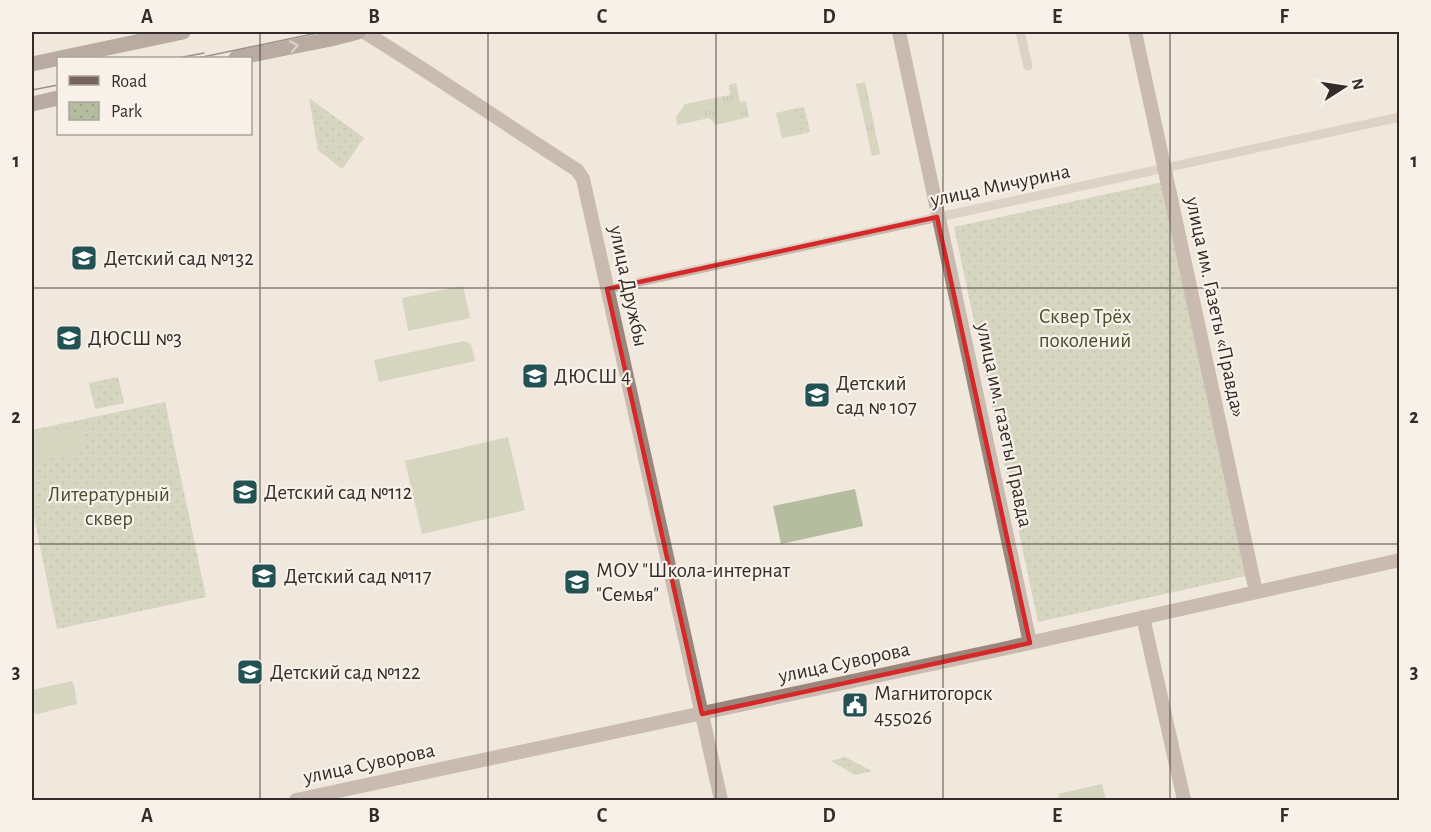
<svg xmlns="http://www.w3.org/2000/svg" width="1431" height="832" font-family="'Alegreya Sans',sans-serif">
  <defs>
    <pattern id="grass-tufts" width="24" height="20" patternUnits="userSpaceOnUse" patternTransform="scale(1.5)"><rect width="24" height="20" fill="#b4be9e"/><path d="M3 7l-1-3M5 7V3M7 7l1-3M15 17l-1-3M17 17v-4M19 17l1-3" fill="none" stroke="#9ba388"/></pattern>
    <pattern id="park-dots" width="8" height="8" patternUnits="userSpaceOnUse" patternTransform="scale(1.5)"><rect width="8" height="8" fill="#b4be9e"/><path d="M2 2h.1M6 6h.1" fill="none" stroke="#9ba388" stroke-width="1.8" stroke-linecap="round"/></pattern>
  </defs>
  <rect width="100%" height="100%" fill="#f0e7dd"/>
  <!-- grass -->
  <g fill="url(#grass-tufts)">
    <path d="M865,82L880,154L872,156L856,84Z"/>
    <path d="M736,83L740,102L746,101L749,117L716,125L709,118L677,125L676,117L685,104L730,95L729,85Z"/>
  </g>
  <!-- park -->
  <g fill="url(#park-dots)">
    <path d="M309,98L364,138L342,169L318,150Z"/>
    <path d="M804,107L810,132L798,135L793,109Z"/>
    <path d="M1163,182L1246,576L1038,622L954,227Z"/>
    <path d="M118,377L124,403L95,409L89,383Z"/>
    <path d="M165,402L206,597L57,629L32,507V430Z"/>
    <path d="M845,757L872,771L855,775L831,761Z"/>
  </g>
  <!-- garden -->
  <g fill="#b4be9e">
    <path d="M793,109L798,135L782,138L776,113Z"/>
    <path d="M463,286L470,318L408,331L402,298Z"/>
    <path d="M464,341L471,344L475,361L379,382L374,360Z"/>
    <path d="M79,427L82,430L84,449L37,461L32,459V437Z"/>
    <path d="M508,437L525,510L422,534L405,461Z"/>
    <path d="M855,489L863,526L781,544L773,506Z"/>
    <path d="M72,681L74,685L77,704L38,714L32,712V690Z"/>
    <path d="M1102,784L1106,800H1060L1058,794Z"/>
  </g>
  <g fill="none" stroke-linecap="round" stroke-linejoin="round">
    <!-- street -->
    <g stroke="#c7b7aa" stroke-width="9">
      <path d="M1020,32L1028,66"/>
      <path d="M607,289L1400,117"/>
    </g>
    <!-- secondary -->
    <g stroke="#9b867b" stroke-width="14">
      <path d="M364,32C436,76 505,124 577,170L583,179L721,800"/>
      <path d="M899,32L1030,643"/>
      <path d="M1135,32L1256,592"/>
      <path d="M1143,617L1184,800"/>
      <path d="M296,800L1007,648L1400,560"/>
    </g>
    <!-- primary -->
    <g stroke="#76635b" stroke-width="15">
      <path d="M236,58L331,39L358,32"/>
      <path d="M32,64L183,32"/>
      <path d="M32,104L58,98"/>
    </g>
    <!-- tram -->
    <g stroke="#352c29" stroke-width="1.5">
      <path d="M178,58L204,53"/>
      <path d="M198,58L322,32"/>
      <path d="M32,90L58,85"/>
    </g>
  </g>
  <!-- one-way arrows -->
  <defs><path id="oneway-chevron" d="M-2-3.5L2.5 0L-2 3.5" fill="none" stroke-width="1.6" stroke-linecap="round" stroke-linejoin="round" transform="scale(1.5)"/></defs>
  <use stroke="#beb1a9" href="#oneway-chevron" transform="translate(294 46) rotate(-11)"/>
  <!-- marked area -->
  <path d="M0 0H1431V832H0ZM937,217L1030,643L702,714L607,289Z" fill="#f0e7dd" fill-opacity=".55" fill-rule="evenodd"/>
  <path fill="none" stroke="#d62828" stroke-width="4.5" stroke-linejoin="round" d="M937,217L1030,643L702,714L607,289Z"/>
  <!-- grid -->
  <path fill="none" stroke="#352c29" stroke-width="1.5" stroke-opacity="0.55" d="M260,32V800M488,32V800M716,32V800M943,32V800M1170,32V800M32,288H1400M32,544H1400"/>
  <!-- icons -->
  <defs>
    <symbol id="school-square" viewBox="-11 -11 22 22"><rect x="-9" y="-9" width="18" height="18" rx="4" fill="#225254" stroke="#f8f1e9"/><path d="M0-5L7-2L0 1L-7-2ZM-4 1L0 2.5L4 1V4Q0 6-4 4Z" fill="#fff"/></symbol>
    <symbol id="university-square" viewBox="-11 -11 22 22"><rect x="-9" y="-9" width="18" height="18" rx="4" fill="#225254" stroke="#f8f1e9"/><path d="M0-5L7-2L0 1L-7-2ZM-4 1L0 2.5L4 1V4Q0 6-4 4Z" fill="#fff"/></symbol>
    <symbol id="civic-square" viewBox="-11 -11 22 22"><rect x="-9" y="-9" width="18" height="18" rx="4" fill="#225254" stroke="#f8f1e9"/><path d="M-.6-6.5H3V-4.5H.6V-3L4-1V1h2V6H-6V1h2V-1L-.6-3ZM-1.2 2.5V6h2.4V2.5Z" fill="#fff"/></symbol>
  </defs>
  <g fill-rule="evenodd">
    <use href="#school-square" x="69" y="243" width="30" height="30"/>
    <use href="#school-square" x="54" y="323" width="30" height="30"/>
    <use href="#university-square" x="520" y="361" width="30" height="30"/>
    <use href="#school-square" x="802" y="380" width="30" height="30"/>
    <use href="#school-square" x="230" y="477" width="30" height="30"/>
    <use href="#school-square" x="249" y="561" width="30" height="30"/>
    <use href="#school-square" x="562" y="567" width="30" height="30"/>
    <use href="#school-square" x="235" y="657" width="30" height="30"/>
    <use href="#civic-square" x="840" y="690" width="30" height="30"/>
  </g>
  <g text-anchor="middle" stroke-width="4.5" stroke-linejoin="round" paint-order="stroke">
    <!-- street labels -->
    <g font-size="21" fill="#352c29" stroke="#f8f1e9">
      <text transform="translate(1000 185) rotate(-12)" y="7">улица Мичурина</text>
      <text transform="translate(629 286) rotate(78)" y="7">улица Дружбы</text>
      <text transform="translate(1216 307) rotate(78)" y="7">улица им. Газеты «Правда»</text>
      <text transform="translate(1005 425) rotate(78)" y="7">улица им. газеты Правда</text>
      <text transform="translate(844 662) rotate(-12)" y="7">улица Суворова</text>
      <text transform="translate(369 763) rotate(-12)" y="7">улица Суворова</text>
    </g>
    <!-- poi labels -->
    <g font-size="21" fill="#352c29" stroke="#f8f1e9" text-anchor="start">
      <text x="104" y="265">Детский сад №132</text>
      <text x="88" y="345">ДЮСШ №3</text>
      <text x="554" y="383">ДЮСШ 4</text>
      <text x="836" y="390">Детский<tspan x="836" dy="24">сад № 107</tspan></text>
      <text x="264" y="499">Детский сад №112</text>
      <text x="596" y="577">МОУ "Школа-интернат<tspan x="596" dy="24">"Семья"</tspan></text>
      <text x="284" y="583">Детский сад №117</text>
      <text x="270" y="679">Детский сад №122</text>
      <text x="874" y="700">Магнитогорск<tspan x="874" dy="24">455026</tspan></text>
    </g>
    <!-- park labels -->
    <g font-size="21" fill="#46522f" stroke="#f8f1e9">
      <text x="1085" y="323">Сквер Трёх<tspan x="1085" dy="24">поколений</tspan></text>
      <text x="109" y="501">Литературный<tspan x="109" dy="24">сквер</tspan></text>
    </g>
  </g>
  <!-- border -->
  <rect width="1431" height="832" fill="none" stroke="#f8f1e9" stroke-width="66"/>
  <!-- legend -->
  <rect x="57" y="57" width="195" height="78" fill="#f8f1e9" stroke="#aaa29c" stroke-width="1.5"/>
  <rect x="69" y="76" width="30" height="9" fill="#76635b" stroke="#aaa29c" stroke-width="1.5"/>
  <text x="111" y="87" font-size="18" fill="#352c29">Road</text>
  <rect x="69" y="102" width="30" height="18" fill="url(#park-dots)" stroke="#aaa29c" stroke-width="1.5"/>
  <text x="111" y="117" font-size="18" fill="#352c29">Park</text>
  <!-- north arrow -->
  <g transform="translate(1344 87) rotate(78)" stroke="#f8f1e9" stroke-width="4.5" paint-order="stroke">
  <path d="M0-4.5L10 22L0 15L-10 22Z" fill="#352c29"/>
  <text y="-9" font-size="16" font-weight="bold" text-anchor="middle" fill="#352c29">N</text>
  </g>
  <rect x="33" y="33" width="1365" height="766" fill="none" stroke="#352c29" stroke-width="2"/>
  <g font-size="20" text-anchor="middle" font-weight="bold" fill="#352c29">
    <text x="147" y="23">A</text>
    <text x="374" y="23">B</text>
    <text x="602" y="23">C</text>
    <text x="829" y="23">D</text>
    <text x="1057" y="23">E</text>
    <text x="1284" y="23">F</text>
    <text x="16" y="167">1</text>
    <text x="1414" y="167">1</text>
    <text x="16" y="423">2</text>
    <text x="1414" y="423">2</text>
    <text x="16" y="678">3</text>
    <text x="1414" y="678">3</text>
    <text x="147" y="822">A</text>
    <text x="374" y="822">B</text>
    <text x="602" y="822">C</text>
    <text x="829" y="822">D</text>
    <text x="1057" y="822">E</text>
    <text x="1284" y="822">F</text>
  </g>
</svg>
